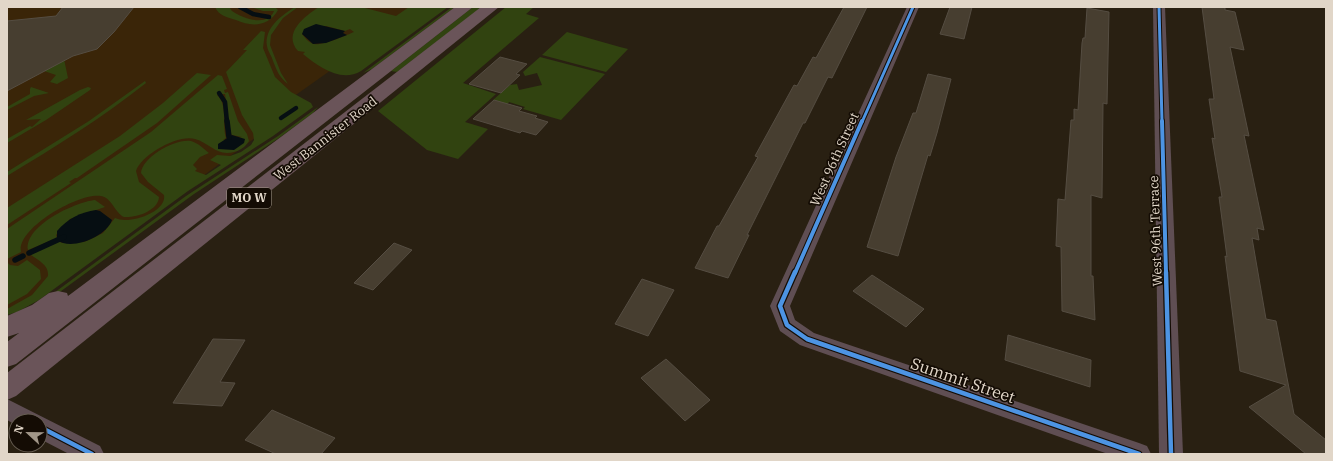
<svg xmlns="http://www.w3.org/2000/svg" width="1333" height="461" font-family="'IBM Plex Serif',serif">
  <rect width="100%" height="100%" fill="#292012"/>
  <!-- built -->
  <path fill="#3a2508" d="M7,7H445L351,56L283,104L296,108L155,211L22,303L7,309Z"/>
  <!-- green -->
  <g fill="#314310" fill-rule="evenodd">
    <path d="M215,7C219,7 224,6 228,7C231,8 230,9 232,11C243,19 268,27 274,11H263L251,7H275L278,10C269,27 251,27 236,20C227,17 219,16 215,7Z"/>
    <path d="M295,7H298L283,18L271,35L270,45L281,73L288,84C279,77 277,71 273,61C272,56 268,52 267,46C264,28 282,15 295,7Z"/>
    <path d="M319,7H361L396,16L409,7H448L361,71C341,83 319,67 303,54L305,52L298,51C282,33 305,16 319,7ZM326,26L345,31L350,29L354,32C347,35 322,46 314,44C309,43 305,38 302,34Z"/>
    <path d="M452,7H455L372,69L363,73Z"/>
    <path d="M473,7H482L397,72L391,71Z"/>
    <path d="M506,7H534L526,14L539,18L463,83L496,94L465,122L488,129L458,159L427,150L378,111Z"/>
    <path d="M261,31L265,32L263,48L275,77L291,92L311,103L313,107L273,136L188,191L39,300L17,312L7,315V309L32,295L48,276C49,265 39,261 31,255L37,250L59,241L62,243L84,242L93,238L103,233L115,218C129,225 167,212 164,195L148,182L141,173C142,157 176,138 191,141C198,143 204,149 209,153L200,157L193,165L197,169L195,171L206,175L221,165L210,160L217,155L230,156L241,152L251,145L254,140L253,133L242,115L226,72L247,50H243Z"/>
    <path d="M567,32L620,47L628,49L606,72L542,55Z"/>
    <path d="M540,57L605,74L561,120L523,109L525,107L509,102L507,105L493,100L510,85L517,84L519,90L542,85L537,73L525,76L523,72Z"/>
    <path d="M64,59L68,78L57,84L50,82L56,75L35,68Z"/>
    <path d="M197,73L211,75L157,123L77,178H75L69,182L71,183L7,225V208L120,136L163,103Z"/>
    <path d="M218,75L222,76L227,89L224,90L225,93L228,92L238,121L247,134L249,141C246,146 241,150 234,152C217,157 210,143 195,139C178,134 141,155 136,171L139,182L159,197C158,211 136,218 124,217C115,213 112,198 101,196C80,192 16,228 21,252L7,259V229L151,132ZM219,94H225L230,132L232,135L242,137L223,140L226,138C222,126 228,104 217,95Z"/>
    <path d="M145,81L146,83C102,118 55,147 7,176V172L89,121Z"/>
    <path d="M31,87L49,93L34,96L7,110V107L30,94V89Z"/>
    <path d="M88,87L91,88L90,90L46,120L7,143V139L30,126L32,127L41,119L26,120L80,90Z"/>
    <path d="M318,107L313,113L279,138L194,194L42,305L7,319L47,298L186,196L278,136Z"/>
    <path d="M95,200L105,207L70,219L56,235L57,238L28,250C24,226 75,202 95,200Z"/>
    <path d="M27,260L40,270L41,279L27,294L7,305V262L10,265L18,266Z"/>
  </g>
  <!-- water -->
  <g fill="#060e12">
    <path d="M316,24L345,31L343,33L347,35L326,43L313,44L302,34L304,29Z"/>
    <path d="M232,135L245,139L244,143L234,150L218,149V144Z"/>
    <path d="M96,210L100,211L112,220C106,237 71,251 57,240V231C67,219 81,212 96,210Z"/>
  </g>
  <g fill="none" stroke-linecap="round" stroke-linejoin="round">
    <!-- stream-far1 -->
    <g stroke="#060e12" stroke-width="4.5">
      <path d="M240,7L253,14L269,17"/>
      <path d="M219,93L225,102L227,122"/>
      <path d="M281,118L296,108"/>
    </g>
    <!-- stream -->
    <g stroke="#060e12" stroke-width="5.5">
      <path d="M227,121L229,137"/>
      <path d="M29,253L64,237"/>
      <path d="M15,260L23,256"/>
    </g>
  </g>
  <!-- building -->
  <g fill="#473e30" stroke="#554d42">
    <path d="M63,7H134L114,32L97,49L73,56L7,91V21L56,16Z"/>
    <path d="M844,7H867L832,78L828,77L805,123H803L747,235H749L728,278L695,268L717,226H719L758,157L755,156L794,85L797,86L813,57L816,58Z"/>
    <path d="M950,7H972L964,39L940,34Z"/>
    <path d="M1202,7H1225V10L1235,12L1244,50L1230,47L1249,136L1244,135L1264,230L1257,228L1259,240L1252,238L1266,319L1276,321L1294,414L1326,440V454H1306L1249,407L1286,385L1240,371L1225,256L1227,257L1219,197H1222L1212,138L1215,139L1209,99H1214Z"/>
    <path d="M1087,8L1109,12L1107,104L1103,103L1102,198L1091,195V276H1093L1095,320L1062,311L1061,247L1056,246L1058,199L1065,200L1071,120H1074V109L1078,110L1082,43L1083,38H1085Z"/>
    <path d="M500,57L527,64L516,74L520,75L501,93L469,84Z"/>
    <path d="M928,74L951,79L937,133L930,156L928,155L898,256L867,247L896,157L913,113H916Z"/>
    <path d="M494,100L522,108L519,111L537,116L535,118L548,122L536,135L522,131L520,133L473,119Z"/>
    <path d="M394,243L412,250L373,290L354,283Z"/>
    <path d="M872,275L924,309L906,327L853,291Z"/>
    <path d="M642,279L674,290L648,336L615,324Z"/>
    <path d="M1008,335L1091,360L1090,387L1005,360Z"/>
    <path d="M213,339L245,340L220,382L235,383L222,406L173,403Z"/>
    <path d="M666,359L710,400L685,421L641,378Z"/>
    <path d="M272,410L335,438L321,454H276L245,440Z"/>
  </g>
  <g fill="none" stroke-linecap="round" stroke-linejoin="round">
    <!-- street -->
    <g fill="#5f4e53" fill-rule="evenodd">
      <path d="M907,7H919L790,306L795,320L814,333L1139,443L1147,446L1151,454H1108L800,345L780,331L770,306Z"/>
      <path d="M1153,7H1165L1183,454H1159Z"/>
      <path d="M7,399L100,446L104,454H69L40,439V421H16V425L7,420Z"/>
    </g>
    <!-- primary -->
    <g fill="#6a5459" fill-rule="evenodd">
      <path d="M455,7H473L16,364L7,367V342L19,333L7,337V316L32,305L49,293L58,291L67,293L68,296Z"/>
      <path d="M481,7H499L16,396L7,400V373Z"/>
    </g>
    <defs>
      <g id="cycleway-far2">
        <path d="M1159,7L1162,122"/>
        <path d="M862,122L913,7"/>
      </g>
      <g id="cycleway-far1">
        <path d="M1162,121L1166,273"/>
        <path d="M795,273L862,121"/>
      </g>
      <g id="cycleway">
        <path d="M795,272L780,306L787,325L807,339L1139,454"/>
        <path d="M1166,272L1171,454"/>
        <path d="M40,427L92,454"/>
      </g>
    </defs>
    <!-- cycleway-far2 casing -->
    <use href="#cycleway-far2" stroke="#140c04" stroke-width="5"/>
    <!-- cycleway-far1 casing -->
    <use href="#cycleway-far1" stroke="#140c04" stroke-width="6"/>
    <!-- cycleway casing -->
    <use href="#cycleway" stroke="#140c04" stroke-width="7"/>
    <!-- cycleway-far2 -->
    <use href="#cycleway-far2" stroke="#4d94e3" stroke-width="3"/>
    <!-- cycleway-far1 -->
    <use href="#cycleway-far1" stroke="#4d94e3" stroke-width="4"/>
    <!-- cycleway -->
    <use href="#cycleway" stroke="#4d94e3" stroke-width="4.5"/>
  </g>
  <g text-anchor="middle" stroke-width="3.5" stroke-linejoin="round" paint-order="stroke">
    <!-- shield labels -->
    <rect fill="#140c04" stroke="#a4998d" stroke-width="1" x="227" y="188" width="44" height="20" rx="3"/>
    <g font-size="12" font-weight="bold" fill="#e1d6c8">
      <text x="249" y="202">MO W</text>
    </g>
    <!-- street labels -->
    <g font-size="13" fill="#e1d6c8" stroke="#140c04">
      <text transform="translate(325 138) rotate(-38)" y="5">West Bannister Road</text>
      <text transform="translate(834 159) rotate(-66)" y="5">West 96th Street</text>
      <text transform="translate(1155 231) rotate(-92)" y="5">West 96th Terrace</text>
    </g>
    <!-- near-street labels -->
    <g font-size="16" fill="#e1d6c8" stroke="#140c04">
      <text transform="translate(963 380) rotate(19)" y="6">Summit Street</text>
    </g>
  </g>
  <!-- border -->
  <rect width="1333" height="461" fill="none" stroke="#e1d6c8" stroke-width="16"/>
  <!-- north arrow -->
  <g transform="translate(28 433) rotate(292)"><circle r="19" fill="#140c04" stroke="#665d52"/>
  <path d="M0-3L7 15L0 10L-7 15Z" fill="#a19688"/>
  <text y="-6" font-size="11" font-weight="bold" text-anchor="middle" fill="#e1d6c8">N</text>
  </g>
</svg>
